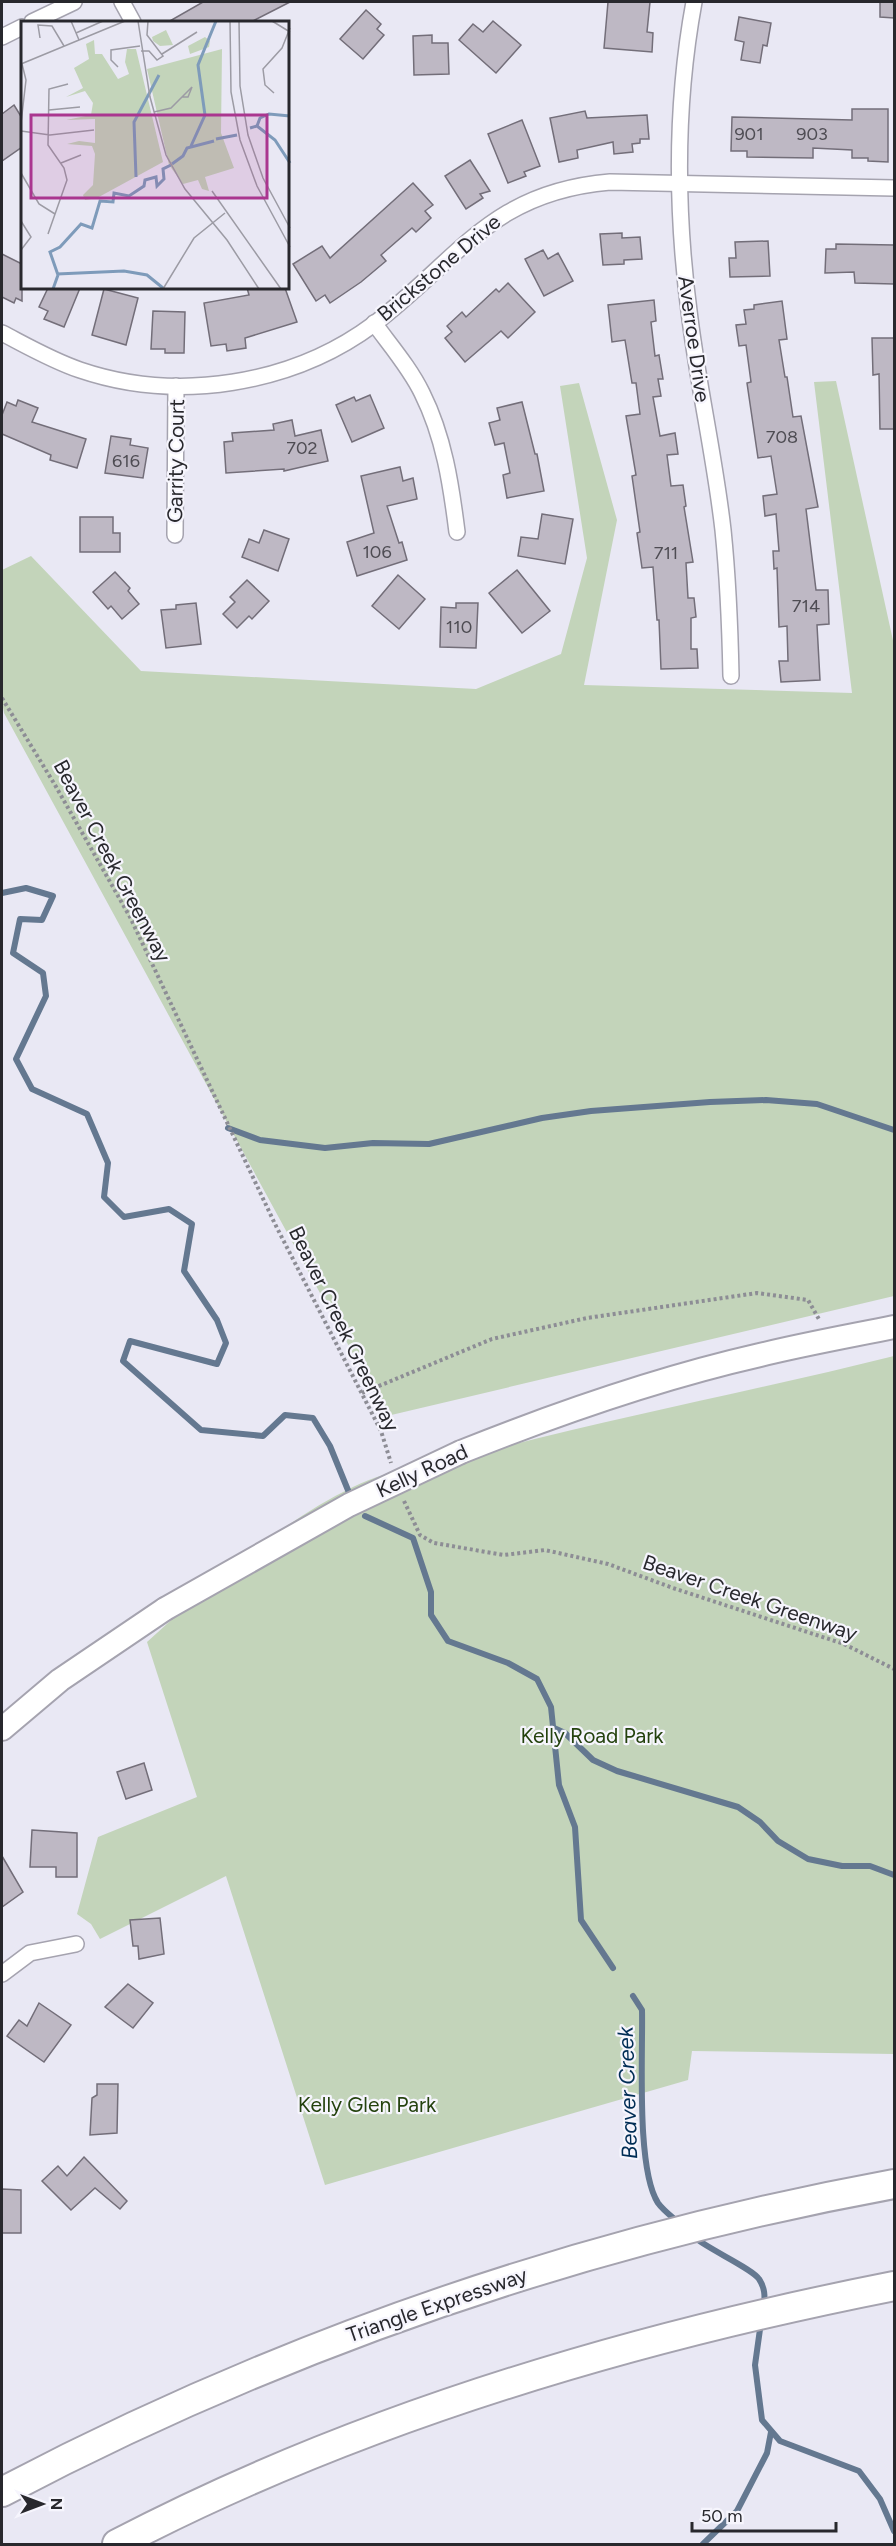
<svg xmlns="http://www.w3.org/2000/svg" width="896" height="2546" font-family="Figtree,sans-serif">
  <rect width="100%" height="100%" fill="#e9e8f4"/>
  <!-- green -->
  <g fill="#c3d4ba">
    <path d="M836,381L894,645V1296L387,1416L4,713L2,701V570L31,556L141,671L476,689L561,654L587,558L560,386L579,383L617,520L584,685L852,693L814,382Z"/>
    <path d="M894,1356V2054L692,2051L688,2080L325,2185L226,1876L100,1939L91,1924L77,1914L98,1837L197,1797L147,1642C211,1584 275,1525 353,1487C393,1467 441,1464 484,1452C620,1416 758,1390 894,1356Z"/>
  </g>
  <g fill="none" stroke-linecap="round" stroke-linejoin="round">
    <!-- stream -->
    <g stroke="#647890" stroke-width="6">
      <path d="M2,893L26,888L53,896L42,920L20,919L13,953L43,973L46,996L16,1059L32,1089L87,1114L108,1163L104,1197L124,1217L169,1209L192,1224L184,1271L217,1320L226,1343L217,1364L130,1341L123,1361L201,1430L263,1436L285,1415L313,1418L330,1446L352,1500"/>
      <path d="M228,1128L260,1140L325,1148L373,1143L429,1144L542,1118L591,1111L710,1102L766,1100L817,1104L894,1130"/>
      <path d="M365,1516L413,1538L431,1592V1615L448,1641L508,1663L537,1679L551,1707L559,1785L575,1827L581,1920L613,1968"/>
      <path d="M554,1728L565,1733L593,1760L617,1771L738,1807L760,1822L778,1841L808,1859L842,1866H870L894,1875"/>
      <path d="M633,1996L642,2010C643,2054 636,2169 658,2203C663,2210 671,2216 678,2222"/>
      <path d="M694,2237C708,2249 753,2269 759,2279C765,2288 765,2296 764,2306"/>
      <path d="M761,2322L755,2365L762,2420L780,2441L859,2471L880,2499L894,2531"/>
      <path d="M703,2544L737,2511L767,2453L771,2432"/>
    </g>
  </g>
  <!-- building -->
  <g fill="#beb8c4" stroke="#736e79" stroke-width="1.5">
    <path d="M203,2H290L251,22H168Z"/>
    <path d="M608,2H650L647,32L653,33L652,52L604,48Z"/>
    <path d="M880,2H894V18L880,17Z"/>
    <path d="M366,10L381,24L377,29L384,35L363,59L340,39Z"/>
    <path d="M739,17L771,23L767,46L763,45L760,63L741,60L744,42L735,40Z"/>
    <path d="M493,21L521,45L496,73L459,40L473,24L483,32Z"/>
    <path d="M432,35V43H448L449,74L414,75L413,36Z"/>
    <path d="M14,105L22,118V147L2,161V114Z"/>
    <path d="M852,109H888V162L868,161V158H852V150L813,148V158L747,157V151H731L732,117L852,120Z"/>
    <path d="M585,111L587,118L647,115L649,139H640V143L632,144L633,152L614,154L613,142L577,150L578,158L559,162L550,118Z"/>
    <path d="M522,120L540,166L524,172L526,176L508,183L488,134Z"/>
    <path d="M470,160L490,191L480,194L483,198L466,209L445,176Z"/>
    <path d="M413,183L433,205L425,211L431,218L416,232L412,228L381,255L386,261L361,282L330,303L325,295L316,301L293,264L322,246L330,258Z"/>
    <path d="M622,233V238L640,237L642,259L624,260V264L603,265L600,234Z"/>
    <path d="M768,241L770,276L730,277L729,258H736L735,242Z"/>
    <path d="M836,244L894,245V284L855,283L854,272L825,273L826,249H836Z"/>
    <path d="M543,250L548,259L558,253L573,281L544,296L525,259Z"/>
    <path d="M2,254L22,264V301L16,298L14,303L2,297Z"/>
    <path d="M508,283L535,312L508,338L501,331L465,362L445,338L452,332L447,326L462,312L466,317L496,289L499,292Z"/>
    <path d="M48,288H80L64,327L44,319L48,311L39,307Z"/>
    <path d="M247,288H285L297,322L245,338L246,348L227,351L226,344L211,346L204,303L249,295Z"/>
    <path d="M104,289L138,298L126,345L92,335Z"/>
    <path d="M654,300L656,321L651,322L655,356L659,355L663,379H658L661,396L653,397L660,436L675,433L678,454L667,455L671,486L683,485L686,506L684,507L693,562L686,563L688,598H694L696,617L691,618V649H697L698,668L661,669L659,620H657L653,567L642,568L637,533L640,532L632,476L636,475L626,416L640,414L636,383H632L625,340L612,342L608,305Z"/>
    <path d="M782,301L787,339L779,340L785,377H787L793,417L801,416L818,507L806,509L816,590H828L829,624L817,625L820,680L781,682L779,661H788L787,626L779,627L777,568L774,569L773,551H779L776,514L765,516L763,496L777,494L771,456L758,458L747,383L751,382L746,345L739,346L736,325L746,324L744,310L754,309V305Z"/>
    <path d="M153,311L185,312L184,353H165V349H151Z"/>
    <path d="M872,338H894V429H880L879,374L873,375Z"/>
    <path d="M370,395L384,428L352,442L336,405L354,397L356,401Z"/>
    <path d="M18,400L38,408L32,422L86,439L77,468L50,460L51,455L2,434V415L7,402L16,406Z"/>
    <path d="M522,402L535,454H537L544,491L507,498L503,475L510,473L504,443L495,445L489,423L500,420L497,408Z"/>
    <path d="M292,420L295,436L321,430L328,461L284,471V469L226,473L224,442L233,441L232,433L274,430L273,424Z"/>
    <path d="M111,436L131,439L130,445L148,448L143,478L105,473Z"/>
    <path d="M400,467L403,481L413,478L417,499L387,506L399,543L402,542L407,560L357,576L347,542L374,533L361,476Z"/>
    <path d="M542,514L573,519L565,564L518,556L521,537L538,539Z"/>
    <path d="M80,517H113V533H120V552H80Z"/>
    <path d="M264,530L289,539L278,571L242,557L249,539L259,543Z"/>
    <path d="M517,570L550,611L522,633L489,593Z"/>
    <path d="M115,572L130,588L128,591L139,604L122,619L111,606L108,609L93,592Z"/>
    <path d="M398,575L425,599L399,629L372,606Z"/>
    <path d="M247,580L269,601L252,619L249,616L237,628L223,614L235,602L230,597Z"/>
    <path d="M196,603L201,644L166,648L161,610L176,609V605Z"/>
    <path d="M456,603H478L476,648L440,647L441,607L456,608Z"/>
    <path d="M144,1763L152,1790L126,1799L117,1772Z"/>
    <path d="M32,1830L77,1833V1877H56V1867H30Z"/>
    <path d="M2,1856L23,1892L2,1907Z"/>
    <path d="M160,1918L164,1954L139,1959L138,1946H133L130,1920Z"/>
    <path d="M128,1984L153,2003L133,2028L105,2007Z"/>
    <path d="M39,2003L71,2025L44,2062L7,2036L19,2020L27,2026Z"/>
    <path d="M97,2084H118L117,2133L90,2135L92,2098L97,2095Z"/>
    <path d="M84,2157L127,2201L120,2209L95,2188L71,2210L42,2181L58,2166L67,2176Z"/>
    <path d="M2,2189L21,2190V2233H2Z"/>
  </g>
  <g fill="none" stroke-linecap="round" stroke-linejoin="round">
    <defs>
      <g id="street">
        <path d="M122,2L133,22"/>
        <path d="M694,2C675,105 676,215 690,319C699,390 715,459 723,530C728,579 730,627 731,676"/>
        <path d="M32,22L74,2"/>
        <path d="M2,37L22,27"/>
        <path d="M374,323C390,345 410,368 422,393C444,437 451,484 457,532"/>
        <path d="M2,333C27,346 53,361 80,370C177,403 292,385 374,324C459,259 491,192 610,182L894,188"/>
        <path d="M175,535L176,386"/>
        <path d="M2,1974L30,1953L76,1944"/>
      </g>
      <g id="secondary">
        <path d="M461,1452C556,1414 659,1378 760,1355C805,1344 850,1336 894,1327"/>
        <path d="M2,1729L60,1680L165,1609"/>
      </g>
      <g id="highway">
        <path d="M2,2492C285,2343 579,2242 894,2184"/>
        <path d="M117,2544C356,2419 630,2338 894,2286"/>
      </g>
    </defs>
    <!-- street casing -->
    <use href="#street" stroke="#a5a3af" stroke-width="18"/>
    <!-- secondary casing -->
    <use href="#secondary" stroke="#a5a3af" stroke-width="26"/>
    <!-- highway casing -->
    <use href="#highway" stroke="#a5a3af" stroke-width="32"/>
    <!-- path -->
    <g stroke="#8d8d95" stroke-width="4" stroke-dasharray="3 3" stroke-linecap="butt">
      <path d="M2,698L55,785L130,917L275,1224L381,1431L391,1463"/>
      <path d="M362,1393L492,1339L587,1318L757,1293L808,1300L820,1321"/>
      <path d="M404,1501L420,1535L434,1543L504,1555L545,1550L608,1564L673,1588L844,1644L894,1669"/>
    </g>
    <!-- street -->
    <use href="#street" stroke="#fff" stroke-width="15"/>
    <!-- secondary -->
    <use href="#secondary" stroke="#fff" stroke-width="22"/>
    <!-- highway -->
    <use href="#highway" stroke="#fff" stroke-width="28"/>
    <defs>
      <path id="secondary-bridge" d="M165,1609L349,1505L461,1452"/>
    </defs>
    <!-- secondary-bridge casing -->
    <use href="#secondary-bridge" stroke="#a5a3af" stroke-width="26" stroke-linecap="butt"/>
    <!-- secondary-bridge -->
    <use href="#secondary-bridge" stroke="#fff" stroke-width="22"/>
  </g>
  <g text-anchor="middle" stroke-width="4.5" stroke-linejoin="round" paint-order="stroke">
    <!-- number labels -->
    <g font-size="18" fill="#4e4c53">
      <text x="749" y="140">901</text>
      <text x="812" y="140">903</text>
      <text x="782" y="443">708</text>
      <text x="302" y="454">702</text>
      <text x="126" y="467">616</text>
      <text x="377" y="558">106</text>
      <text x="666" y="559">711</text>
      <text x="806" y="612">714</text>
      <text x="459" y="633">110</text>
    </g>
    <!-- street labels -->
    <g font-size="21" fill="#28282d" stroke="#f6f5fd">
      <text transform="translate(439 268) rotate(-40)" y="7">Brickstone Drive</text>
      <text transform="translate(694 339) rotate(82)" y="7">Averroe Drive</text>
      <text transform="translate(176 461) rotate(-89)" y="7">Garrity Court</text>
      <text transform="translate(112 861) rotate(62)" y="7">Beaver Creek Greenway</text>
      <text transform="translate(344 1329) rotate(64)" y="7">Beaver Creek Greenway</text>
      <text transform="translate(422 1471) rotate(-25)" y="7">Kelly Road</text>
      <text transform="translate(750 1598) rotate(19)" y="7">Beaver Creek Greenway</text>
      <text transform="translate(437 2305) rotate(-19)" y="7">Triangle Expressway</text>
    </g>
    <!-- park labels -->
    <g font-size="21" fill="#24420e" stroke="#f6f5fd">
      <text x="592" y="1743">Kelly Road Park</text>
      <text x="367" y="2112">Kelly Glen Park</text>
    </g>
    <!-- water labels -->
    <g font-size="22" font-style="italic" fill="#002d55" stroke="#f6f5fd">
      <text transform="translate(627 2093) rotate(-92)" y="8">Beaver Creek</text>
    </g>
  </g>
  <!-- overview -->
  <g transform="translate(21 21)">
    <rect width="268" height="268" fill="#e9e8f4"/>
    <path d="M145,9L152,24L139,25L132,20L131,16ZM184,16L189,20L188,26L169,33L167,25ZM73,19L74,33H81L97,58L108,53L104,41L106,28H115L142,141L76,177L64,179L62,174L72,164L74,133L71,125L46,123L58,120L74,122V98L45,99L70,94L72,82L64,70L45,76L62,67L53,47L68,38L65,23ZM201,28L200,112L213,147L184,156L188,170L181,168L177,159L162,163L148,144L126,48Z" fill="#c3d4ba"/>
    <path fill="none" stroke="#7e9bba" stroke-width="3" d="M236,105L254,119L269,142M229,107L236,105L239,97L248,93L269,95M195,118L216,114M170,125L184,94L177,44L195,0M151,143L162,135L166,127L193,120M115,156L113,101L138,54M36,253L103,250L126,254L142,267M32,268L37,254L29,231L39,226L60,203L71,207L79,180L92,181L93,172L108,175L123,165L124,159L135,156L136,165L143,158L142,148L150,144"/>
    <path fill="none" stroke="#9c9ba4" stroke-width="1.5" d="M50,0L58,19M117,0L129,76L145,134L164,168L206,219L238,268M209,0L210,71L219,119L236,165L269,226M218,0L219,65L227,114L242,157L269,207M251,0L269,11M55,12L82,0M19,17L17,4L31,5L43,25M120,30H128L136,39L142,35L126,14L127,0M141,33L176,11M0,43L104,0M97,46L90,39V29L119,25M253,72L244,64L242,48L261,27L269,7M28,89L59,86M133,91L150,87L161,76H167L171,66L161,76M0,102L5,59L1,43M0,110L29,114L73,109M40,142L60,134M0,152L18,183L34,193M191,170L260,268M0,200L10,216L0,229M27,213L46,159L43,147L27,124L28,68L47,63M142,268L173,217L204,192"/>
    <path fill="#aa368f" fill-opacity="0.15" stroke="#aa368f" stroke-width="3" d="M10,94H246V177H10Z"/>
    <rect width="268" height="268" fill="none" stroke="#28282d" stroke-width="3"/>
  </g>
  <!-- border -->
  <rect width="896" height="2546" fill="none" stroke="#28282d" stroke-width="6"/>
  <!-- north arrow -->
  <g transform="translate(42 2504) rotate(90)" stroke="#f6f5fd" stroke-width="4.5" paint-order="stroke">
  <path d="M0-4.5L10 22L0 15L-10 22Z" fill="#28282d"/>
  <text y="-9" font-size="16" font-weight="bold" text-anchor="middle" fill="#28282d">N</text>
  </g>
  <!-- scale -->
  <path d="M692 2522v9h144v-9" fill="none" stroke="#28282d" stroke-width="3"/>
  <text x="701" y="2522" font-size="18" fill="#28282d" stroke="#f6f5fd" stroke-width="4.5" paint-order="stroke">50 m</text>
</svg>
